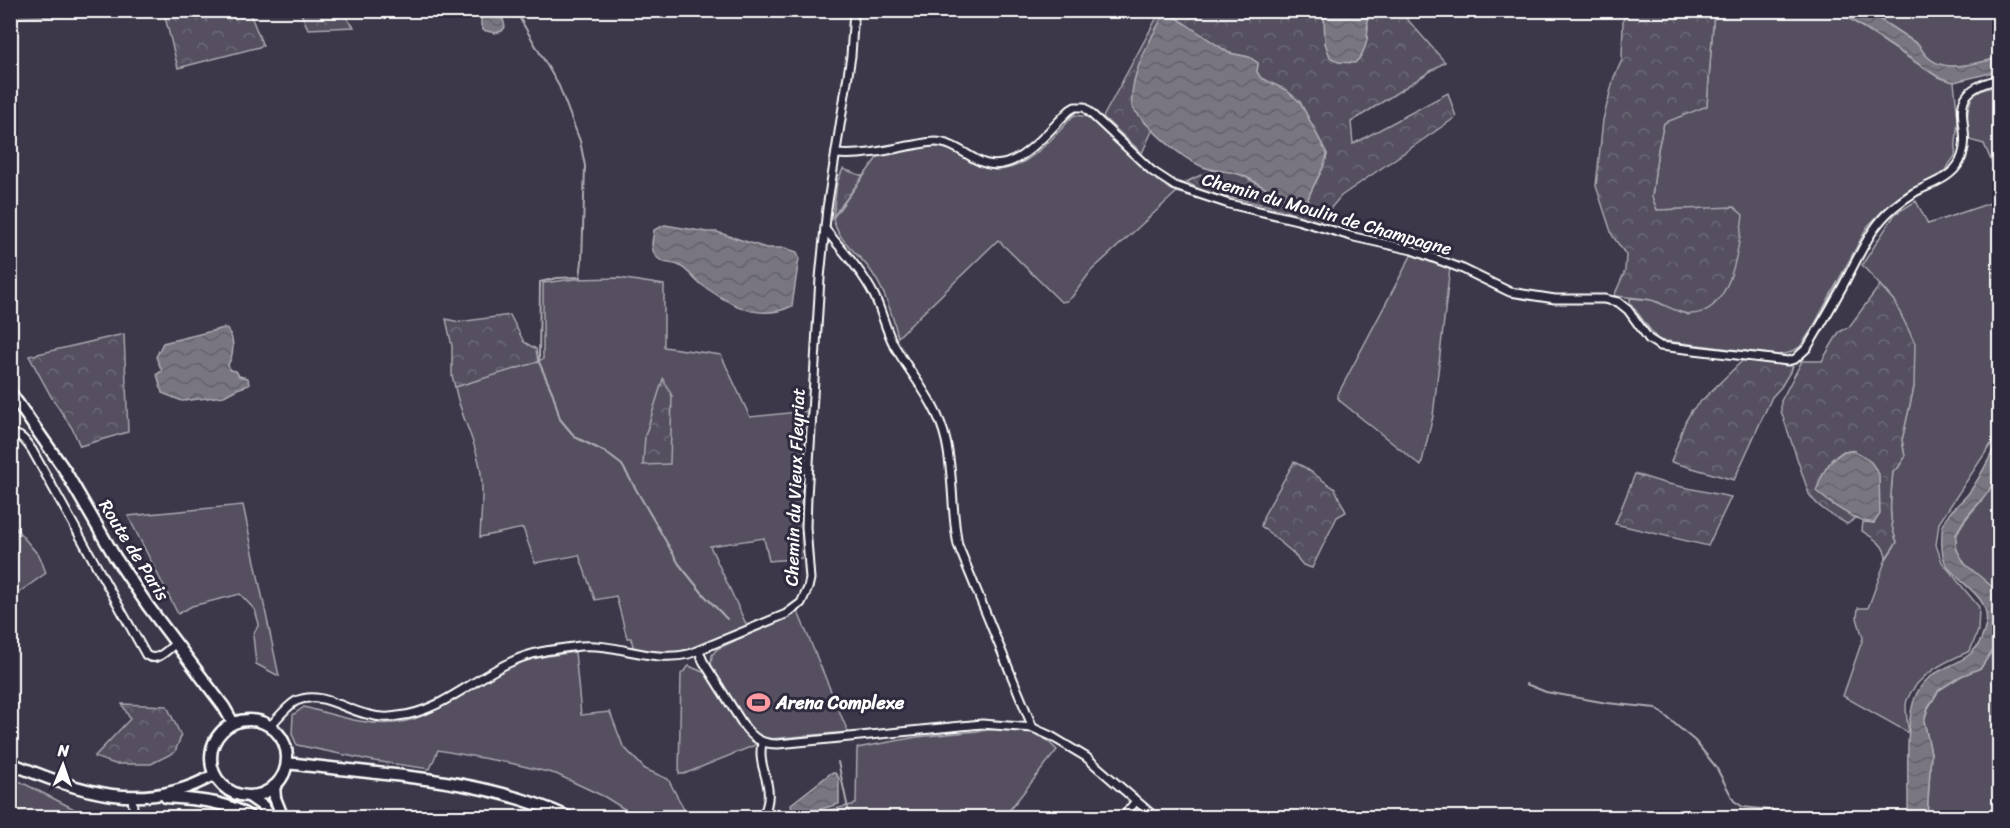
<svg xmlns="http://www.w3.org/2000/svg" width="2010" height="828" font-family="Sriracha,sans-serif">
  <defs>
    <pattern id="forest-crowns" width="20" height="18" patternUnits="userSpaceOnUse" patternTransform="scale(1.5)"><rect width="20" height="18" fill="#555060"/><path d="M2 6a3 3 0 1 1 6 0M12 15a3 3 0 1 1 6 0" fill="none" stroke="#6e6a78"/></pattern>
    <pattern id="water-waves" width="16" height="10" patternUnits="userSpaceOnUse" patternTransform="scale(1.5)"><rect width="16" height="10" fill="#797682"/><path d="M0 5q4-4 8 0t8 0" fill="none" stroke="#626167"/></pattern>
  </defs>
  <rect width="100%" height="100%" fill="#3c3749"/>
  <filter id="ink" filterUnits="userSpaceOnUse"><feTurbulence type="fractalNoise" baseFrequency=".0167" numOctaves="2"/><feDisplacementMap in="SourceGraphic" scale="12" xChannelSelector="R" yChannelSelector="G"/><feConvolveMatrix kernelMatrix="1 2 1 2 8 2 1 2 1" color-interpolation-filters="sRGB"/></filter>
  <g filter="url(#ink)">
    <!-- green -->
    <g fill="#555060" stroke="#aaa8b0" stroke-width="1.5">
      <path d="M15,11H89L90,14L16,18Z"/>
      <path d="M1714,11H1838L1938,77L1954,82L1958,119L1955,156L1943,173L1906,192L1888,205L1868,226L1812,329L1800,347L1789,353L1778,355L1658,340L1630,303V298L1652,300L1688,315L1692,209L1657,210L1652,197L1658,149L1664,122L1707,105Z"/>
      <path d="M1867,11H1999V58C1971,65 1935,78 1919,45Z"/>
      <path d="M1999,85V179L1984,144L1969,140C1965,124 1967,110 1972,96L1982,90Z"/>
      <path d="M1074,115L1089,117L1154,177L1178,191L1091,271L1072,297L1067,301L1061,302L998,240L898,337C892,313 885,291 871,271C858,252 837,241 833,218L879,155C898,152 923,144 942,147C959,151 973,162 988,168C1018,180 1056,135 1074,115Z"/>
      <path d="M1999,200V432L1939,523L1936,545L1942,562L1979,607L1978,631L1970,651C1947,661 1917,674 1907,700C1904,708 1908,724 1909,733L1843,696L1863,638L1857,618L1858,608H1868L1886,559L1897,542C1887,520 1891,495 1893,471L1898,468L1905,457L1902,440L1914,387L1894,301L1862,265L1895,214L1916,201L1928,224Z"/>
      <path d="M1412,254L1450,267L1433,416L1421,466L1340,401L1337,396Z"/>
      <path d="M619,278L664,285V347L721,355L750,417L807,411L801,509L804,558L769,561L764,538L710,546L747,626C703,645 684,658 634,650L631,638H627L616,596L595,600L579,555L535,563L523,528L480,537C481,514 484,490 480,467C475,440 460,415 455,387L543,359V283L575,279Z"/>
      <path d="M1999,471V596C1990,583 1974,576 1965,564C1940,533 1973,515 1988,492C1993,486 1996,478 1999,471Z"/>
      <path d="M243,505L279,676L256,664L253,635L259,624L255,610L240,594L192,606L178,614L128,516Z"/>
      <path d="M10,519L13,525L40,557L46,573L11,598Z"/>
      <path d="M798,612L848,732L770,739L684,774H679L681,674L689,666L703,672L711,665L712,655L717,649Z"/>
      <path d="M1999,633V817H1927L1931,753L1924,721L1928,708L1939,690L1961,676L1981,668L1993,649Z"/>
      <path d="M575,652L581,715L610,712L623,746L645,769L668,779L688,817H637L605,797L556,774L510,763L438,750L430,769L374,761L297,745L292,734L293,715L304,707C333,714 364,726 394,723C436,719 468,687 504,669C526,658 550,656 575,652Z"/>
      <path d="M999,729C1029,730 1036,728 1057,750L1004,817L795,818L856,804L857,748L917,737Z"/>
      <path d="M10,777H11L90,817H11Z"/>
    </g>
    <!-- forest -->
    <g fill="url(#forest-crowns)" stroke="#aaa8b0" stroke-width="1.5">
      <path d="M1161,10L1324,11L1325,43L1368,29L1367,11H1400L1445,62L1351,122L1353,144L1448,93L1456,117L1341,196L1319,222L1269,206L1204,192L1186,182C1195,178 1207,171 1217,170C1249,167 1276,208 1308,199C1313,183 1325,170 1327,154L1300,102L1260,78L1257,72L1258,63L1249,57L1229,53L1171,15L1156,29L1134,81L1143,121L1153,129L1142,153L1103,117Z"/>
      <path d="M89,11H249L263,46L178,68L164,13L90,14Z"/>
      <path d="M300,11H341L354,27L308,29Z"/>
      <path d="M1630,11H1714L1707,106L1664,123L1658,149L1652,197L1657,210L1734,207L1743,215C1739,245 1732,315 1690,314C1677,314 1664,303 1651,300C1639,297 1626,297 1614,296L1625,271L1626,255L1612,235L1596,186L1603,120L1614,77L1622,60L1623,20Z"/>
      <path d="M843,169L863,176L833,217L837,182Z"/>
      <path d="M1880,285L1894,301L1915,343L1914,387L1902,440L1905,457L1898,468L1893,471C1891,495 1887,520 1897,542L1886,558C1885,544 1873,538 1862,531L1863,522L1874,523L1855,451H1844L1831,460L1829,502L1856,518L1847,524C1832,515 1819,509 1809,494L1781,411V401L1802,361H1822L1839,332L1849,327Z"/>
      <path d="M510,315L524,342L536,349L538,362L455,387L452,376V346L446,319L459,322Z"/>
      <path d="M124,334L128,432L80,446L72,428L52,398L29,356Z"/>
      <path d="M1743,360L1788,364L1793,367L1781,387L1772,397L1734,480L1671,462L1685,422L1692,410Z"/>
      <path d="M663,379L672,396L670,464L643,465L645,436Z"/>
      <path d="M1294,462L1304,467L1335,489L1346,512L1337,517L1312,568L1303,565L1292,552L1261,526L1264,515Z"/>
      <path d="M1635,474L1664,483L1731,497L1708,546L1615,524Z"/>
      <path d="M122,704L167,706L181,736L175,752L151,764H115L94,757L130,719Z"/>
    </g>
    <!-- water -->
    <g fill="url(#water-waves)" stroke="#afadb4" stroke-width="1.5">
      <path d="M1324,11H1367C1368,32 1370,48 1355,63L1338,62L1330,57L1325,43Z"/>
      <path d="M1838,11H1867L1919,45C1935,78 1971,64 1999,58V71L1954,82L1938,77Z"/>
      <path d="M1171,14L1229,53L1249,57L1258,63L1257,72L1261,78L1286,90L1300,102L1327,154C1325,170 1313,183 1308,199C1286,206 1263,185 1244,176C1231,170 1217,172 1203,167C1179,157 1148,128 1132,107C1129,75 1149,43 1163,16Z"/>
      <path d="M490,16L503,19L505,27L502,31L495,33L483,30L481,25V18Z"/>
      <path d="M665,225L707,232H717L766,248H785L797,252L799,258L792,306C757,323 728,303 699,283C693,278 686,268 678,265C668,262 660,264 654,253C650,246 653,238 654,230Z"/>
      <path d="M224,328L228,330C235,341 234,354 228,365L230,370L236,371L239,376L248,378L249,385L237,389L224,396L182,401L162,393L157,374L162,371L156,357L163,343Z"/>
      <path d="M1999,438V471L1988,492L1964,520L1956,534V548L1965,564L1995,589L1999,596V633L1993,649L1981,668L1961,676L1939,690L1928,708L1924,721L1931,753L1927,817H1908C1909,785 1903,717 1918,691C1937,658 1977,672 1986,624C1991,594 1956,584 1945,562C1941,552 1941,536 1943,526C1946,513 1960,504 1968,494C1981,477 1990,457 1999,438Z"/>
      <path d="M1844,451H1855L1871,462L1879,474L1880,514L1874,523C1852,520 1832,505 1816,491C1823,472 1827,462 1844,451Z"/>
      <path d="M831,773H835L839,778V804L793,817L791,804Z"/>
    </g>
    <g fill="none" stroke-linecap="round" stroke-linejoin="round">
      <!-- stream -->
      <g stroke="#afadb4" stroke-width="2">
        <path d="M515,10L559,86L580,141L585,166L582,261L580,277L557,278L540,282L539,362L553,394L560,419L575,437L605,452L622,465L679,564L704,595L727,619"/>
        <path d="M1526,684L1546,692L1607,703L1656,708L1695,741L1716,767L1734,801L1743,807L1787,812L1799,818"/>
        <path d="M838,762L850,818"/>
      </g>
      <defs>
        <g id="minor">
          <path d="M836,154C860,156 884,151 908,146C917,145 926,142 935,142C950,142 964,153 977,160C1014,180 1046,132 1070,110L1075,107H1084L1152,171L1175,186L1229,204L1297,220L1354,237L1412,250L1463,269L1510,292L1555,299H1604L1618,302L1628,310L1649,339L1660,346L1788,361L1795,359L1807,348C1822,323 1837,298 1850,272C1863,248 1872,226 1893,208C1900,202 1907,197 1915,192C1930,184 1952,178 1960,161C1977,125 1936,93 2000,79"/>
          <path d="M825,229C842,250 862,271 874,295C882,311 885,329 894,345C913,378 938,404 946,441C954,476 951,511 958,545L1033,728"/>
          <path d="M10,434C22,434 26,442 32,450L146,655C157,663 167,650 176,643"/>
          <path d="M699,651L703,661L744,726C754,739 762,744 778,744L982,724L1033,728L1051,736L1086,757L1156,818"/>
          <path d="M270,726C278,718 286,707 296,701C319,690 344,709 366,714C376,717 388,718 398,716C441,712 475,677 513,661C534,651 558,649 580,646C618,643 651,663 689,654L786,614L801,603L808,588L810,579L806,527L807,497L820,278L827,208L851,56L854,10"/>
          <path d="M132,797L134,818"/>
          <path d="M762,818C779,785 756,772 762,743"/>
          <path d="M1122,818L1136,801"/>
        </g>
        <g id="primary">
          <path d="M10,392L64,469L115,557L148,606L224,707L233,723"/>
          <circle cx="249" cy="758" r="38"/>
          <path d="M10,763C81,792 143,815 214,775"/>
          <path d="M287,763C381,775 483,777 570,818"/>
          <path d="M274,786L275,798L283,818"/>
          <path d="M166,797C196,800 226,800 251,818"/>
          <path d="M250,797L263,806L271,818"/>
        </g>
      </defs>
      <!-- minor casing -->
      <use href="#minor" stroke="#fff" stroke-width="11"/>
      <!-- primary casing -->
      <use href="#primary" stroke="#fff" stroke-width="15"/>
      <!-- minor -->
      <use href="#minor" stroke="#2f2a3d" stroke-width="7"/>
      <!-- primary -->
      <use href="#primary" stroke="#2f2a3d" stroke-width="10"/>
    </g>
  </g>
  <!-- icons -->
  <defs>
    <symbol id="stadium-bare" viewBox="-9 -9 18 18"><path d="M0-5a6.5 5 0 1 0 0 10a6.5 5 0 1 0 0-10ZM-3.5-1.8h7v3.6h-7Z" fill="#ff9aa2" stroke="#2f2a3d" stroke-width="2.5" paint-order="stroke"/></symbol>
  </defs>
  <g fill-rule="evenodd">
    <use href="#stadium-bare" x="742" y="686" width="33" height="33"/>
  </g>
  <g text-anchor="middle" stroke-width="6" stroke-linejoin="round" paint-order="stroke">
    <!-- street labels -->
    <g font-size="18" fill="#fff" stroke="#2f2a3d">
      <text transform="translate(1327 214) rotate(16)" y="6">Chemin du Moulin de Champagne</text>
      <text transform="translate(795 487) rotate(-88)" y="6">Chemin du Vieux Fleyriat</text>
      <text transform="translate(134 550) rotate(58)" y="6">Route de Paris</text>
    </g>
    <!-- poi labels -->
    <g font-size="18" font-weight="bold" fill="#fff" stroke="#2f2a3d" text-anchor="start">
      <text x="776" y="709">Arena Complexe</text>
    </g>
  </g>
  <!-- margin -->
  <rect width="2010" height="828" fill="none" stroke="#2f2a3d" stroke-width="36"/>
  <rect x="18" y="18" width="1974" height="792" fill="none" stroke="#fff" stroke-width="2" filter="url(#ink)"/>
  <!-- north arrow -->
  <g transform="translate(63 765) rotate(2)" stroke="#2f2a3d" stroke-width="4.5" paint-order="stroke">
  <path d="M0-4.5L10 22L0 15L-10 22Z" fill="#ffffff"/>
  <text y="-9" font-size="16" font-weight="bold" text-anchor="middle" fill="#ffffff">N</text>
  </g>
</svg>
